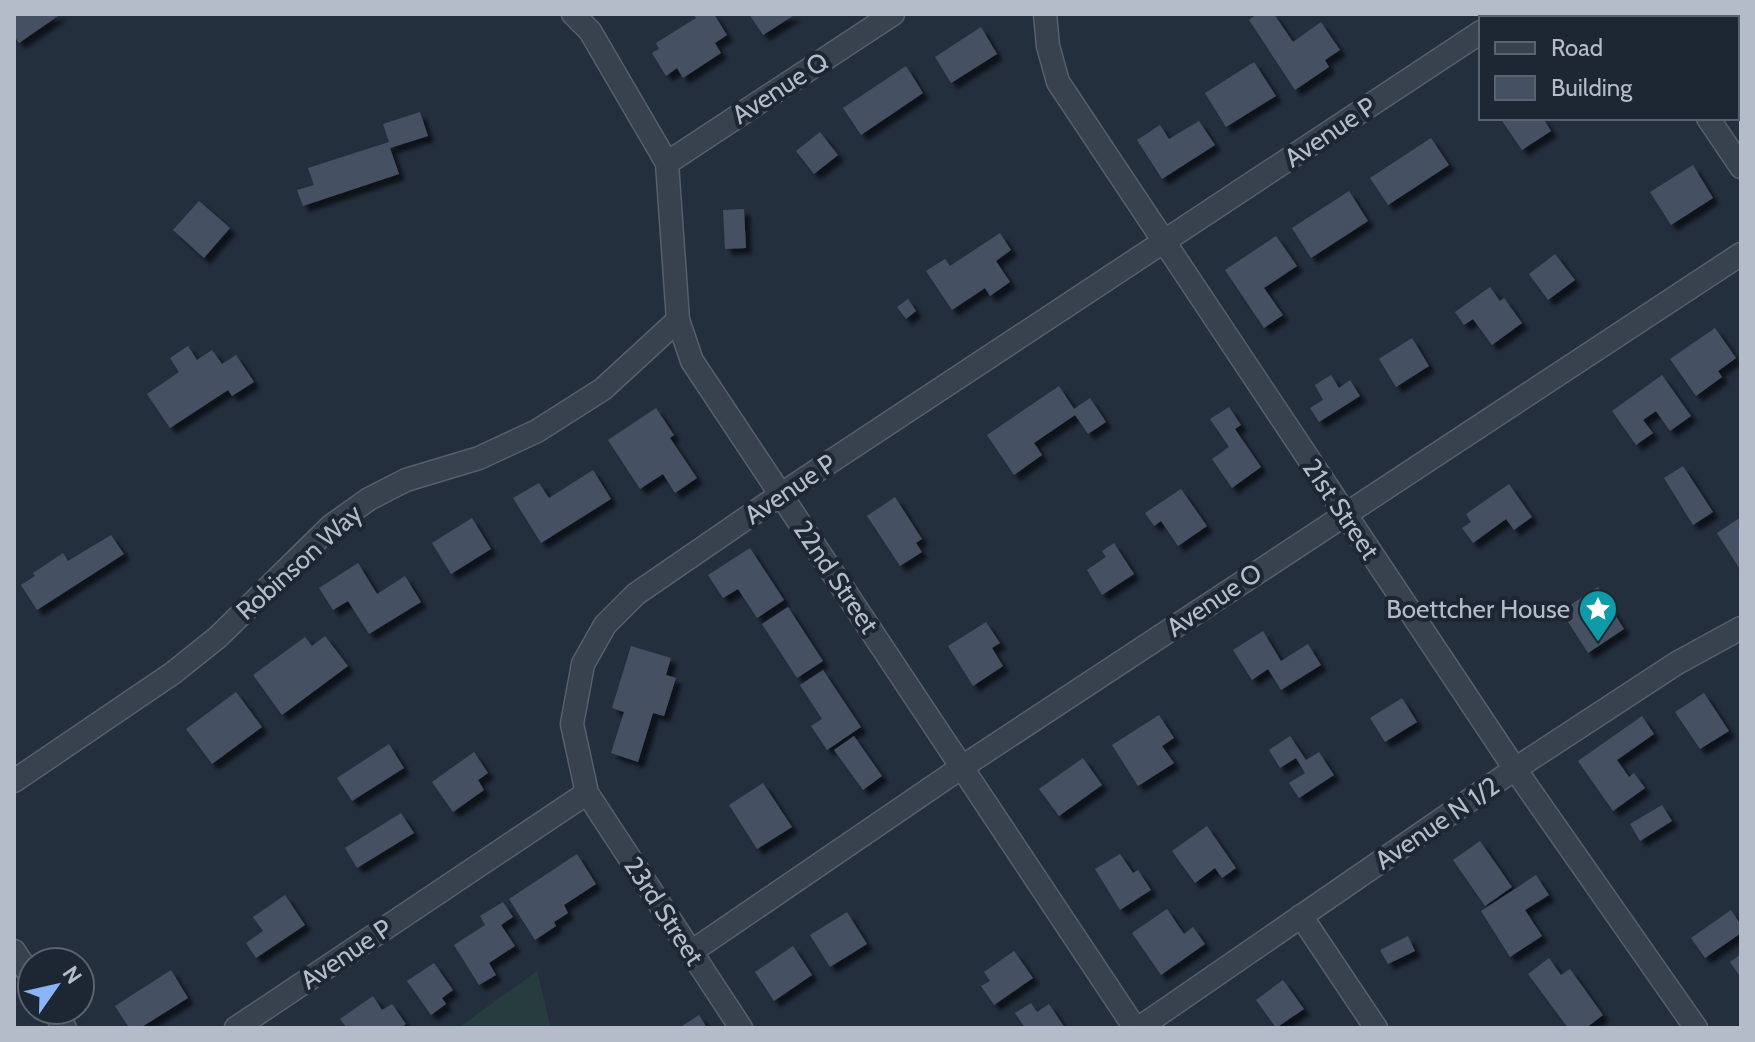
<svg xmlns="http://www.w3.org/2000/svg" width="1755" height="1042" font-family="Cabin,sans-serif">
  <defs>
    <filter id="shadow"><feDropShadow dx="6" dy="6" stdDeviation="2" flood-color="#0009"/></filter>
  </defs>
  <rect width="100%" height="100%" fill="#242f3e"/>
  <!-- green -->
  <path fill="#263c3f" d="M537,971L551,1028H458Z"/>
  <!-- building -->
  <g fill="#455162" filter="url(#shadow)">
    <path d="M14,14H61L19,43L14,36Z"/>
    <path d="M693,14H714L727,35L715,43L721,53L683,78L677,68L666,76L652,53L659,49L656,43L696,18Z"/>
    <path d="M749,14H796L763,35Z"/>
    <path d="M1257,14H1274L1293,42L1321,22L1340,50L1325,60L1329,67L1295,90L1249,20Z"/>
    <path d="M1715,14H1741V18L1737,21V18H1718Z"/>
    <path d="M981,27L997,54L951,83L935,57Z"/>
    <path d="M1254,62L1276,96L1226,127L1205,93Z"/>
    <path d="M906,66L923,93L861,135L843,108Z"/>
    <path d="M420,112L428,136L390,148L399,174L303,206L297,190L314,185L308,168L389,142L383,124Z"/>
    <path d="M1500,118H1543L1551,131L1522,150Z"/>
    <path d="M1199,121L1215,145L1162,179L1137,140L1160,125L1169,139Z"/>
    <path d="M820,132L838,155L814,174L796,151Z"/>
    <path d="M1431,138L1449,165L1388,205L1370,178Z"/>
    <path d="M1693,165L1713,198L1671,225L1650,192Z"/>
    <path d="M1349,191L1368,221L1311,258L1292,228Z"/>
    <path d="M199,201L230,228L204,258L173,230Z"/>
    <path d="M744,209L746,248L725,249L723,210Z"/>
    <path d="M1000,233L1011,250L996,261L1010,282L990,296L985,288L952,310L926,271L945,259L950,266Z"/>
    <path d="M1276,236L1297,266L1264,288L1283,315L1264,328L1225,270Z"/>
    <path d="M1555,254L1575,280L1548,300L1529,274Z"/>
    <path d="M1490,287L1500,301L1504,298L1522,323L1492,345L1473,319L1464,325L1455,312Z"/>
    <path d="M908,299L916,311L906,319L897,307Z"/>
    <path d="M1715,328L1736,358L1718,371L1722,377L1696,396L1670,359Z"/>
    <path d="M1412,338L1429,366L1396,387L1379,359Z"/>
    <path d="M188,346L197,360L212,350L222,364L236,355L254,382L232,396L228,390L170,428L147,394L179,372L170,358Z"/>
    <path d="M1331,375L1339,388L1350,380L1360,396L1319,422L1310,408L1323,400L1315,385Z"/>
    <path d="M1662,375L1691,416L1670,431L1656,411L1643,420L1653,433L1636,445L1612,411Z"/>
    <path d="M1059,386L1074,409L1090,398L1106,422L1088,434L1075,415L1034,443L1042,455L1014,475L987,435Z"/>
    <path d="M1229,407L1241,425L1235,429L1261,467L1232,488L1212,459L1229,447L1210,419Z"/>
    <path d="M656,408L674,435L670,438L697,478L675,493L663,474L640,489L608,440Z"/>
    <path d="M1683,466L1713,512L1693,525L1664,478Z"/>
    <path d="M593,470L611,499L541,543L513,498L539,483L549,498Z"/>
    <path d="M1509,484L1532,517L1514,530L1506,519L1473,543L1462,528L1471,522L1466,514Z"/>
    <path d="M1181,489L1207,526L1178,546L1161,521L1154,526L1145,513Z"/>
    <path d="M895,497L922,539L916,543L922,552L900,566L867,516Z"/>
    <path d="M1741,517V566L1739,568L1717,533Z"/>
    <path d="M472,518L491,549L451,574L432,543Z"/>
    <path d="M111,535L124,554L37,610L21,585L35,576L33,573L63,553L68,561Z"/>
    <path d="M1114,543L1134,574L1102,595L1087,570L1106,557L1102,551Z"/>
    <path d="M750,548L784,600L757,618L738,589L723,598L708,575Z"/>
    <path d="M358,563L377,594L405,576L421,602L369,634L348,601L333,610L319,588Z"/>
    <path d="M1598,587L1624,629L1588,653L1561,611Z"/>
    <path d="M788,607L823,661L797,678L762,624Z"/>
    <path d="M986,622L1000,643L992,648L1003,666L973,686L948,646Z"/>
    <path d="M1263,631L1281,661L1308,644L1321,665L1281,690L1268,669L1252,680L1233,650Z"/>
    <path d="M325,636L348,666L282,715L253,675L305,637L312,646Z"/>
    <path d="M631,646L671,658L666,675L676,678L664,716L653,713L638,762L611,753L624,712L612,708Z"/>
    <path d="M823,670L861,727L827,750L811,726L822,719L800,685Z"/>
    <path d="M236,692L262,727L212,764L186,729Z"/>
    <path d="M1704,693L1729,731L1700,749L1675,712Z"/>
    <path d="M1402,698L1417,722L1385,742L1370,718Z"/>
    <path d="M1159,715L1174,738L1162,746L1174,763L1138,786L1112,745Z"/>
    <path d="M1642,716L1654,734L1617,760L1629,777L1634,773L1645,788L1613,811L1578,761Z"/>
    <path d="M854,736L882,776L863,790L834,750Z"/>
    <path d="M1290,736L1306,760L1319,752L1334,775L1299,798L1289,783L1305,773L1296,758L1280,768L1269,750Z"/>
    <path d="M389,744L404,768L352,801L337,778Z"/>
    <path d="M474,752L488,773L478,780L484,790L453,812L432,782Z"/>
    <path d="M1083,758L1102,785L1059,816L1039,789Z"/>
    <path d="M763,783L792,827L757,849L729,805Z"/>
    <path d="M1662,805L1672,821L1640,841L1630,824Z"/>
    <path d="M401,813L414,833L357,868L345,848Z"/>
    <path d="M1207,826L1236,868L1222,878L1215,868L1195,883L1172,851Z"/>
    <path d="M1480,841L1512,887L1485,906L1453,860Z"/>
    <path d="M577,854L596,884L564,905L568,913L554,922L556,926L535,940L509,899Z"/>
    <path d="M1120,854L1133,873L1138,870L1151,890L1120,910L1095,869Z"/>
    <path d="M1536,875L1549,895L1525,910L1542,936L1510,957L1481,911Z"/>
    <path d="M285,895L305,925L256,958L246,943L263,931L253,917Z"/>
    <path d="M503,902L513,917L501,925L515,946L489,963L496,975L479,985L454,945L485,925L480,916Z"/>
    <path d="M1167,909L1184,934L1193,927L1205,944L1161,975L1132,933Z"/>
    <path d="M1731,910L1741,925V933L1705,958L1691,938Z"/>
    <path d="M847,912L867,944L830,967L810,935Z"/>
    <path d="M1408,936L1415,951L1388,964L1380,950Z"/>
    <path d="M793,946L812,975L774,1001L755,972Z"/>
    <path d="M1014,951L1033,978L994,1005L981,986L990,981L984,972Z"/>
    <path d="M1741,954V978L1730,962Z"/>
    <path d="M1549,958L1561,975L1570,969L1603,1015L1586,1028H1568L1528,974Z"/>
    <path d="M434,963L453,990L442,998L446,1004L431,1015L407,981Z"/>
    <path d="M171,970L188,998L140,1028H129L115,1006Z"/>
    <path d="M1283,980L1304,1009L1276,1028L1256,1000Z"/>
    <path d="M373,996L382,1010L392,1004L406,1024L401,1028H347L340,1019Z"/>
    <path d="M1031,1003L1037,1012L1049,1004L1065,1028H1025L1015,1013Z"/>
    <path d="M699,1015L707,1028H679Z"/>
  </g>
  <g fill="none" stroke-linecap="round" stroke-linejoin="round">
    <defs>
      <g id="street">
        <path d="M573,14L590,31L667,163L678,320L692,361L1135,1028"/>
        <path d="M1045,14L1048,46L1058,82L1515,769L1696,1028"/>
        <path d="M1638,14L1641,18"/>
        <path d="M1503,18L1509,14"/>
        <path d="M1708,118L1741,167"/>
        <path d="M667,163L893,14"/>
        <path d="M14,781L173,673L218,637L331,526L369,499L406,480L479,458L537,431L603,389L678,320"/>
        <path d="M1301,916L1376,1028"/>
        <path d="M14,951L32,978"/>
        <path d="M691,952L962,767L1741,254"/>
        <path d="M53,1010L65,1028"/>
        <path d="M236,1028L587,793"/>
        <path d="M741,1028L587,793L572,724L583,664L605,625L636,594L780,495L1481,32"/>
        <path d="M1139,1028L1515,769L1677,663L1741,628"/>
      </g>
    </defs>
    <!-- street casing -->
    <use href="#street" stroke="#565f6c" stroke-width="25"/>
    <!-- street -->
    <use href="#street" stroke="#38414e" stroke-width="22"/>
  </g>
  <!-- icons -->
  <defs>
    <symbol id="sight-pin" viewBox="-11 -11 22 30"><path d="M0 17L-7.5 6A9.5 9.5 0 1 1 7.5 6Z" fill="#0f9aa8" stroke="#1d2633"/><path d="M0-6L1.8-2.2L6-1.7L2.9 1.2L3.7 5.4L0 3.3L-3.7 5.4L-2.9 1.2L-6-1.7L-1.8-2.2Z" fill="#fff"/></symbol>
  </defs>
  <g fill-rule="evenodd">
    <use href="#sight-pin" x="1576" y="587" width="44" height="60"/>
  </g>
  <g text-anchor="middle" stroke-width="8" stroke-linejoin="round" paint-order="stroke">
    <!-- street labels -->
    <g font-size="26" fill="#b4bcc9" stroke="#1d2633">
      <text transform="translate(780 88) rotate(-33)" y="9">Avenue Q</text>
      <text transform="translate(1330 132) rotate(-34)" y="9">Avenue P</text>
      <text transform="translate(790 489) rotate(-34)" y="9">Avenue P</text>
      <text transform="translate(1341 509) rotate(56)" y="9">21st Street</text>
      <text transform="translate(299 562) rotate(-42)" y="9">Robinson Way</text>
      <text transform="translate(836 577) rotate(56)" y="9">22nd Street</text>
      <text transform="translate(1214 600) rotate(-34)" y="9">Avenue O</text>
      <text transform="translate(1437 823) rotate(-34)" y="9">Avenue N 1/2</text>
      <text transform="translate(664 911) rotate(57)" y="9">23rd Street</text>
      <text transform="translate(346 954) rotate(-34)" y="9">Avenue P</text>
    </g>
    <!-- poi labels -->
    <g font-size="26" fill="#b4bcc9" stroke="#1d2633" text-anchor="end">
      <text x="1570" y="618">Boettcher House</text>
    </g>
  </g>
  <!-- border -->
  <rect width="1755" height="1042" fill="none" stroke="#b4bcc9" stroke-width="32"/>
  <!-- legend -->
  <rect x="1479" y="16" width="260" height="104" fill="#1d2633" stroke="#59626f" stroke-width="2"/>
  <rect x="1495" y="42" width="40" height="12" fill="#38414e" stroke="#59626f" stroke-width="2"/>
  <text x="1551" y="56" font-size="24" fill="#b4bcc9">Road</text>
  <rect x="1495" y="76" width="40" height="24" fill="#455162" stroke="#59626f" stroke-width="2"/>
  <text x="1551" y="96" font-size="24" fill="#b4bcc9">Building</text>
  <!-- north arrow -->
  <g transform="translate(56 986) rotate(56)"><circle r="38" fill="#1d2633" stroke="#59626f" stroke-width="2"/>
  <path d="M0-6L14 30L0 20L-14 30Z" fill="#8ab4f8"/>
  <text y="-12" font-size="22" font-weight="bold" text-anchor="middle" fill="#b4bcc9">N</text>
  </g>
</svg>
